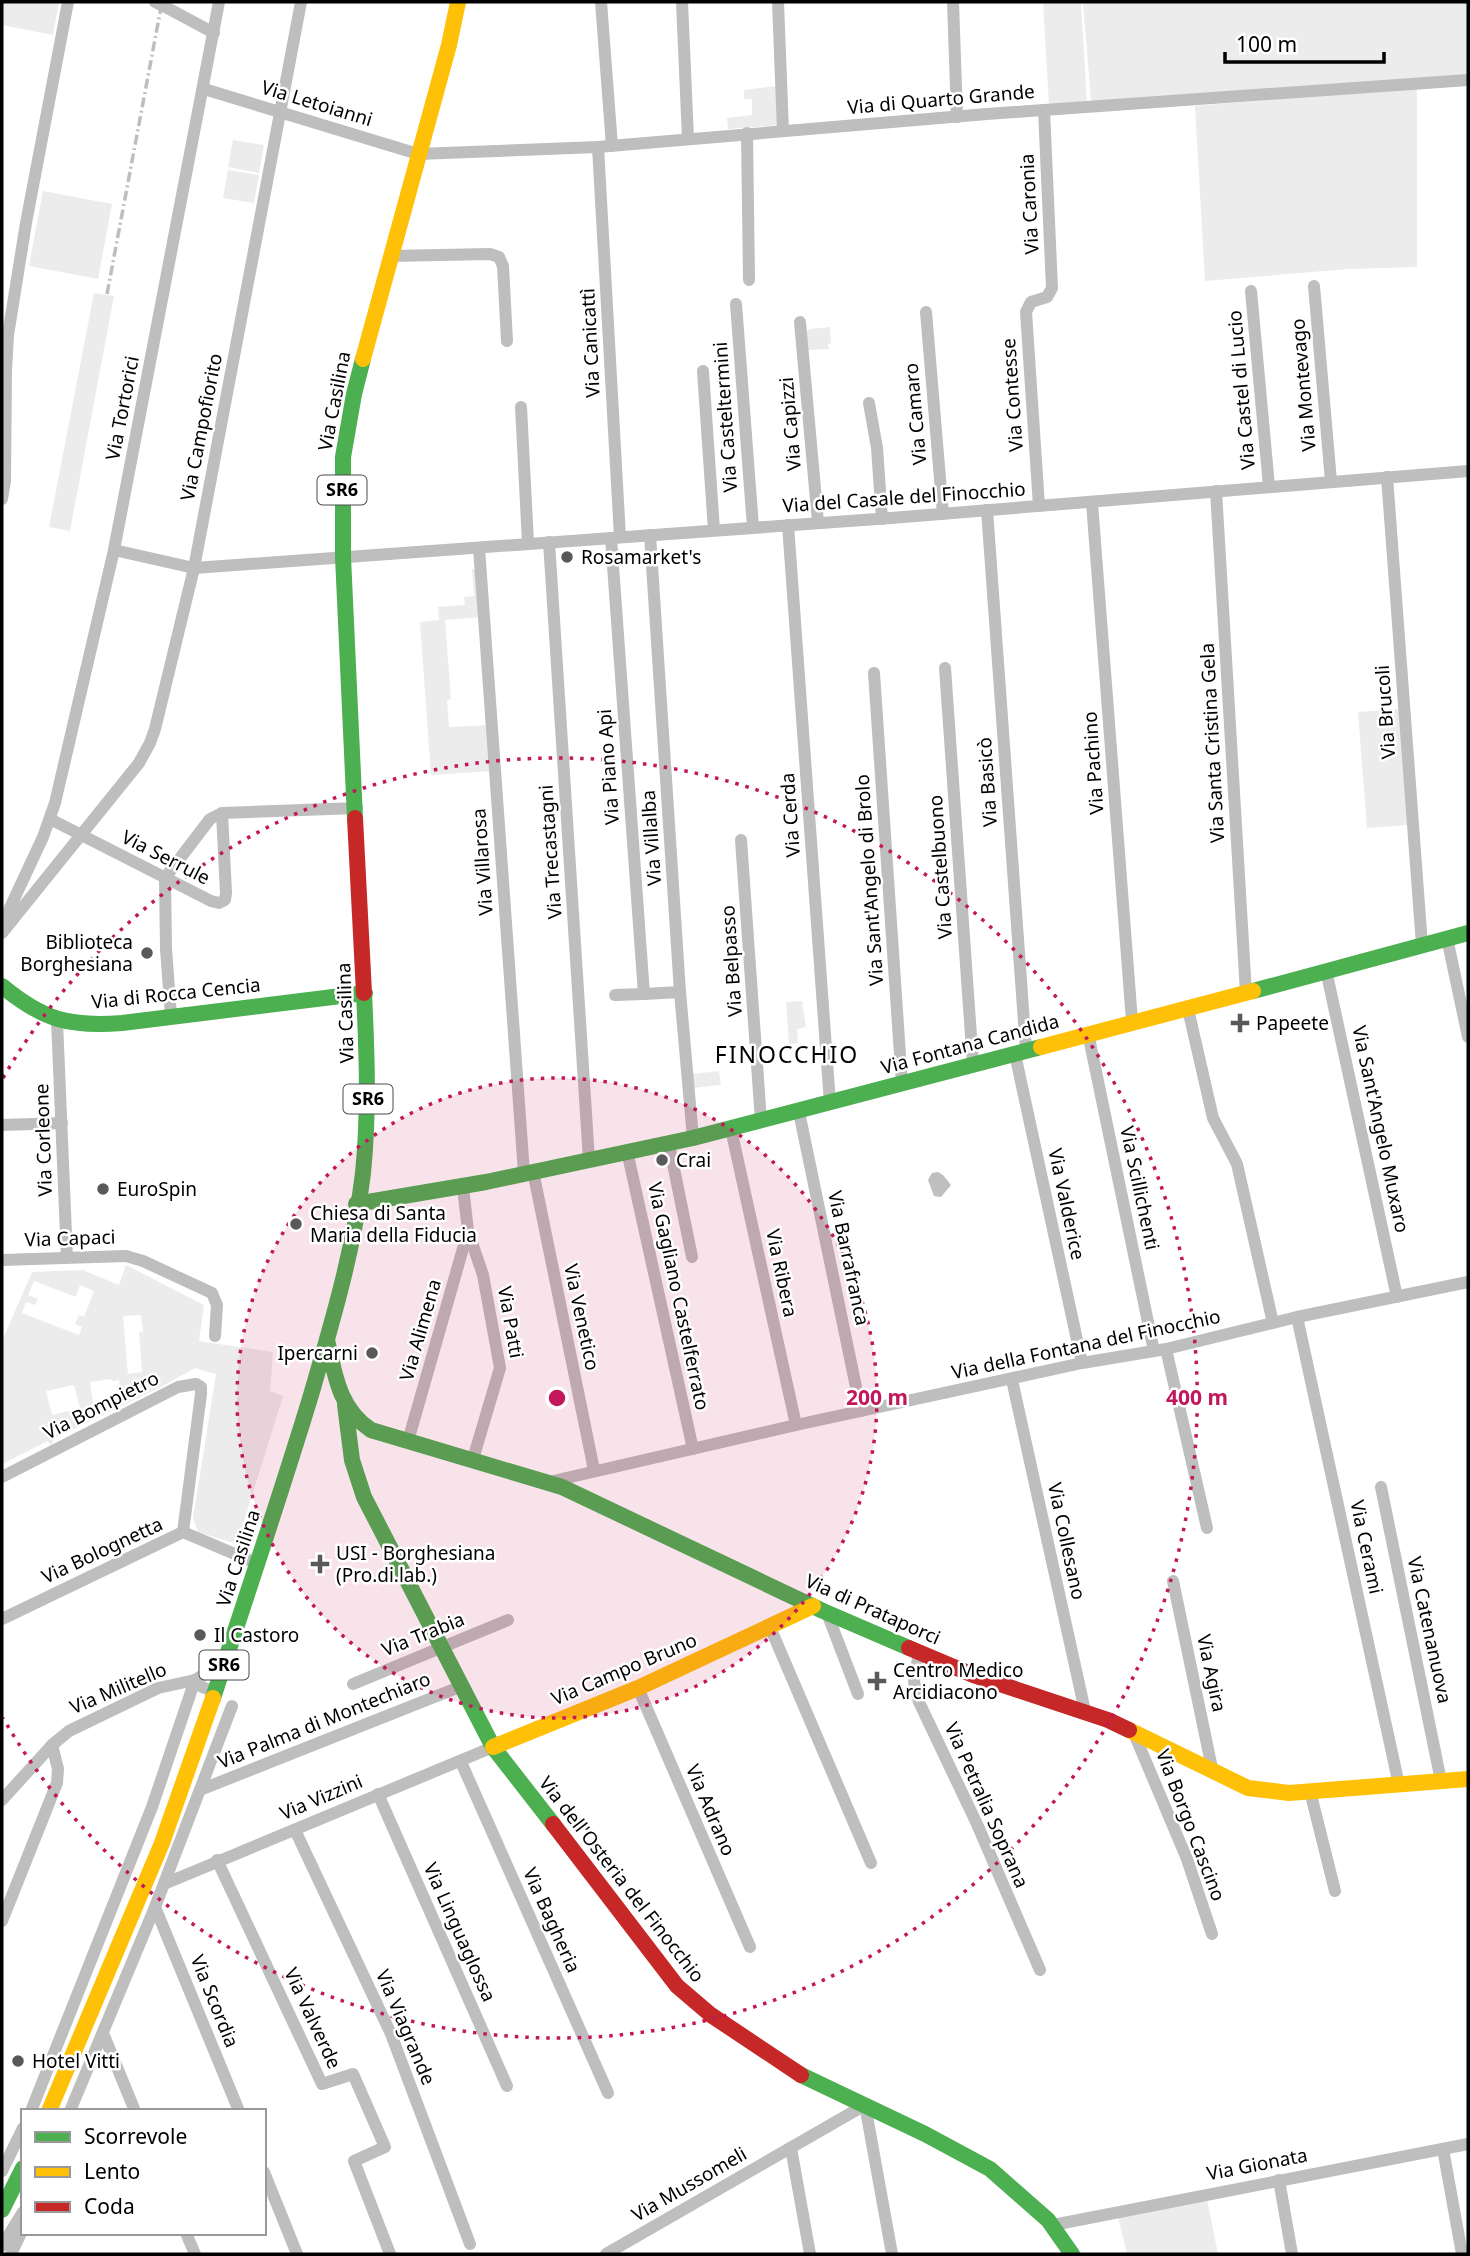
<svg xmlns="http://www.w3.org/2000/svg" width="1470" height="2256" font-family="'Noto Sans',sans-serif">
  <rect width="100%" height="100%" fill="#fff"/>
  <!-- green -->
  <g fill="#ececec" fill-rule="evenodd">
    <path d="M3,2H59L53,35L2,25Z"/>
    <path d="M1043,2H1081L1087,103L1049,105Z"/>
    <path d="M1083,2H1468V75L1091,101Z"/>
    <path d="M777,86L780,125L728,129L727,118L752,115V99H744V90Z"/>
    <path d="M1417,88V267L1349,269L1205,281L1195,106Z"/>
    <path d="M233,140L264,145L259,173L228,167Z"/>
    <path d="M228,170L259,175L254,203L223,198Z"/>
    <path d="M43,191L112,204L98,279L29,266Z"/>
    <path d="M94,293L114,296L70,531L49,527Z"/>
    <path d="M830,327L831,343L828,344L829,349L806,350L805,332L810,329Z"/>
    <path d="M472,569H477L481,617L445,620L451,699L447,700L449,727L489,725L493,771L431,775L420,622L439,620L438,607L465,605L464,597L474,596Z"/>
    <path d="M1400,709L1408,825L1367,828L1358,712Z"/>
    <path d="M802,1001L806,1027L797,1029L798,1043L789,1044L786,1002Z"/>
    <path d="M719,1071L721,1085L693,1088L692,1074Z"/>
    <path d="M126,1265L204,1305L199,1341L273,1352L270,1391L283,1396L237,1544L198,1532L193,1518L216,1374L195,1368L163,1386L53,1439V1443L50,1445L48,1441L2,1464V1341L32,1272L83,1270L119,1285ZM34,1281L76,1297L80,1285L94,1291L84,1317L79,1315L75,1324L82,1327L79,1335L22,1313L26,1302L35,1305L38,1299L28,1295ZM141,1315L143,1332H139L142,1372L128,1374L123,1316ZM111,1379L112,1381L119,1380L121,1397L93,1402L90,1382ZM74,1385L80,1408L52,1415L46,1391Z"/>
    <path d="M1206,2194L1218,2254H1127L1117,2212Z"/>
  </g>
  <!-- water -->
  <path fill="#bfbfbf" d="M938,1172L943,1175L951,1185L941,1197L934,1196L928,1180L932,1173Z"/>
  <g fill="none" stroke-linecap="round" stroke-linejoin="round">
    <!-- street -->
    <g stroke="#bebebe" stroke-width="12">
      <path d="M601,2L612,146"/>
      <path d="M682,2L688,139"/>
      <path d="M778,2L783,131"/>
      <path d="M953,2L957,117"/>
      <path d="M173,11L214,33"/>
      <path d="M204,89L418,154L598,147L987,114L1468,80"/>
      <path d="M747,133L749,280"/>
      <path d="M598,147L620,537"/>
      <path d="M390,256L490,254L499,257L503,266L507,341"/>
      <path d="M1314,286L1331,481"/>
      <path d="M1251,291L1269,486"/>
      <path d="M736,304L753,527"/>
      <path d="M926,312L943,514"/>
      <path d="M800,322L818,522"/>
      <path d="M703,371L714,530"/>
      <path d="M869,403L877,448L882,519"/>
      <path d="M521,407L528,543"/>
      <path d="M1387,477L1422,945"/>
      <path d="M1216,491L1246,993"/>
      <path d="M2,499L5,481L6,370L8,335L26,223L68,2"/>
      <path d="M1092,503L1132,1021"/>
      <path d="M1039,506L1026,312L1031,302L1047,297L1052,288L1044,110"/>
      <path d="M987,510L1026,1050"/>
      <path d="M788,525L830,1103"/>
      <path d="M650,535L680,992L693,1138"/>
      <path d="M611,538L644,994L680,992"/>
      <path d="M549,542L589,1160"/>
      <path d="M479,548L524,1173"/>
      <path d="M114,550L194,568L891,518L1468,471"/>
      <path d="M945,668L973,1064"/>
      <path d="M874,673L902,1084"/>
      <path d="M50,819L211,901L219,903L225,900L226,893L222,813"/>
      <path d="M741,840L761,1121"/>
      <path d="M2,925L43,837L55,803L114,550L219,2"/>
      <path d="M2,933L139,763L150,743L155,729L194,568L301,2"/>
      <path d="M1447,938L1468,1037"/>
      <path d="M1326,970L1397,1297"/>
      <path d="M615,995L644,994"/>
      <path d="M1188,1009L1213,1118L1237,1164L1273,1323"/>
      <path d="M171,1016L166,949L165,878L210,819L222,813L357,808"/>
      <path d="M57,1021L67,1258"/>
      <path d="M1088,1033L1154,1351"/>
      <path d="M1015,1054L1082,1363"/>
      <path d="M799,1112L861,1411"/>
      <path d="M2,1125L62,1123"/>
      <path d="M731,1129L796,1425"/>
      <path d="M669,1144L692,1257"/>
      <path d="M627,1151L693,1449"/>
      <path d="M533,1171L594,1470"/>
      <path d="M468,1231L483,1275L500,1368L473,1459"/>
      <path d="M2,1260L126,1256L143,1261L212,1293L217,1305L215,1336"/>
      <path d="M1297,1317L1399,1785"/>
      <path d="M1166,1349L1207,1528"/>
      <path d="M1012,1380L1085,1711"/>
      <path d="M408,1441L468,1231L463,1187"/>
      <path d="M2,1477L178,1387L196,1384L201,1387V1394L183,1532"/>
      <path d="M549,1482L796,1425L1082,1363L1166,1349L1297,1317L1468,1282"/>
      <path d="M1381,1487L1441,1781"/>
      <path d="M1173,1581L1213,1773"/>
      <path d="M827,1613L858,1694"/>
      <path d="M2,1619L183,1532L258,1564"/>
      <path d="M770,1627L871,1863"/>
      <path d="M919,1652L914,1682L919,1702L977,1824L1040,1970"/>
      <path d="M353,1684L508,1620"/>
      <path d="M638,1688L750,1947"/>
      <path d="M215,1692L202,1687L195,1680L210,1671L222,1672"/>
      <path d="M1133,1731L1187,1859L1212,1934"/>
      <path d="M461,1762L608,2093"/>
      <path d="M200,1790L462,1686"/>
      <path d="M1310,1791L1335,1891"/>
      <path d="M378,1794L507,2086"/>
      <path d="M2,1800L52,1745L69,1731L158,1688L195,1680L152,1807L31,2111"/>
      <path d="M295,1830L391,2034L470,2244"/>
      <path d="M217,1860L322,2084L353,2074L385,2147L354,2161L390,2254"/>
      <path d="M164,1884L493,1747"/>
      <path d="M155,1907L239,2111"/>
      <path d="M2,1921L57,1783L58,1769L52,1745"/>
      <path d="M103,2033L135,2111"/>
      <path d="M70,2111L155,1907L232,1706"/>
      <path d="M791,2148L810,2254"/>
      <path d="M1443,2149L1462,2254"/>
      <path d="M2,2171L23,2128"/>
      <path d="M264,2172L297,2254"/>
      <path d="M1279,2180L1292,2254"/>
      <path d="M1053,2225L1468,2144"/>
      <path d="M186,2233L195,2254"/>
      <path d="M2,2246L23,2212"/>
      <path d="M11,2254L23,2229"/>
      <path d="M606,2254L865,2105L892,2254"/>
    </g>
    <!-- fast -->
    <g stroke="#4caf50" stroke-width="16">
      <path d="M355,818L343,557V457L354,394L363,359"/>
      <path d="M2,986C43,1020 69,1027 122,1023L365,993"/>
      <path d="M1253,991L1468,933"/>
      <path d="M356,1204L486,1182L693,1138L1041,1047"/>
      <path d="M327,1340C335,1375 339,1409 371,1430L562,1487L823,1611L909,1648"/>
      <path d="M345,1405L352,1460L364,1497L493,1747L553,1824"/>
      <path d="M213,1698C246,1597 280,1497 311,1395C332,1323 354,1249 363,1173C369,1113 367,1054 364,993"/>
      <path d="M801,2075L925,2134L990,2169L1048,2220L1072,2254"/>
      <path d="M2,2210L23,2168"/>
    </g>
    <!-- slow -->
    <g stroke="#ffc107" stroke-width="16">
      <path d="M363,359L449,45L458,2"/>
      <path d="M1041,1047L1253,991"/>
      <path d="M1129,1730L1248,1788L1289,1793L1468,1779"/>
      <path d="M493,1747L638,1688L813,1606"/>
      <path d="M49,2111L162,1843L213,1698"/>
    </g>
    <!-- jam -->
    <g stroke="#c62828" stroke-width="16">
      <path d="M355,818L364,993"/>
      <path d="M909,1648L973,1675L1108,1720L1129,1730"/>
      <path d="M553,1824L677,1986L711,2015L801,2075"/>
    </g>
    <!-- rail -->
    <path stroke="#bebebe" stroke-width="3.5" stroke-dasharray="10 3.5 2 3.5" stroke-linecap="butt" d="M107,294L162,2"/>
    <!-- street-bridge -->
    <path stroke="#bebebe" stroke-width="12" d="M155,2L173,11"/>
  </g>
  <!-- distance rings -->
  <circle cx="557" cy="1398" r="320" fill="#c2185b" fill-opacity=".12"/>
  <g fill="none" stroke="#c2185b" stroke-width="3.5" stroke-dasharray="3.5 7">
    <circle cx="557" cy="1398" r="320"/>
    <path d="M3 1078A640 640 0 1 1 3 1718"/>
  </g>
  <!-- markers -->
  <g fill="#595959" stroke="#fff" stroke-width="2.5">
    <circle cx="567" cy="557" r="7"/>
    <circle cx="147" cy="953" r="7"/>
    <path d="M1236.5 1012.5h7v7h7v7h-7v7h-7v-7h-7v-7h7z"/>
    <circle cx="662" cy="1160" r="7"/>
    <circle cx="103" cy="1189" r="7"/>
    <circle cx="296" cy="1224" r="7"/>
    <circle cx="372" cy="1353" r="7"/>
    <path d="M316.5 1553.5h7v7h7v7h-7v7h-7v-7h-7v-7h7z"/>
    <circle cx="200" cy="1635" r="7"/>
    <path d="M873.5 1670.5h7v7h7v7h-7v7h-7v-7h-7v-7h7z"/>
    <circle cx="18" cy="2061" r="7"/>
  </g>
  <g text-anchor="middle" stroke-width="5" stroke-linejoin="round" paint-order="stroke">
    <!-- shield labels -->
    <g fill="#fff" stroke="#4c4c4c" stroke-width="2">
      <rect x="317.5" y="475.5" width="49" height="29" rx="5"/>
      <rect x="343.5" y="1084.5" width="49" height="29" rx="5"/>
      <rect x="199.5" y="1650.5" width="49" height="29" rx="5"/>
    </g>
    <g font-size="18" font-weight="bold" fill="#000">
      <text x="342" y="496">SR6</text>
      <text x="368" y="1105">SR6</text>
      <text x="224" y="1671">SR6</text>
    </g>
    <!-- street labels -->
    <g font-size="19" fill="#000" stroke="#fff">
      <text transform="translate(941 99) rotate(-5)" y="7">Via di Quarto Grande</text>
      <text transform="translate(317 103) rotate(17)" y="7">Via Letoianni</text>
      <text transform="translate(1029 204) rotate(-93)" y="7">Via Caronia</text>
      <text transform="translate(590 343) rotate(-93)" y="7">Via Canicattì</text>
      <text transform="translate(1303 385) rotate(-95)" y="7">Via Montevago</text>
      <text transform="translate(1241 390) rotate(-95)" y="7">Via Castel di Lucio</text>
      <text transform="translate(1012 395) rotate(-94)" y="7">Via Contesse</text>
      <text transform="translate(334 401) rotate(-79)" y="7">Via Casilina</text>
      <text transform="translate(122 408) rotate(-79)" y="7">Via Tortorici</text>
      <text transform="translate(915 414) rotate(-95)" y="7">Via Camaro</text>
      <text transform="translate(725 417) rotate(-94)" y="7">Via Casteltermini</text>
      <text transform="translate(790 424) rotate(-95)" y="7">Via Capizzi</text>
      <text transform="translate(201 427) rotate(-79)" y="7">Via Campofiorito</text>
      <text transform="translate(904 497) rotate(-4)" y="7">Via del Casale del Finocchio</text>
      <text transform="translate(1385 712) rotate(-94)" y="7">Via Brucoli</text>
      <text transform="translate(1212 743) rotate(-93)" y="7">Via Santa Cristina Gela</text>
      <text transform="translate(1093 763) rotate(-94)" y="7">Via Pachino</text>
      <text transform="translate(608 767) rotate(-94)" y="7">Via Piano Api</text>
      <text transform="translate(987 782) rotate(-94)" y="7">Via Basicò</text>
      <text transform="translate(790 815) rotate(-94)" y="7">Via Cerda</text>
      <text transform="translate(651 838) rotate(-94)" y="7">Via Villalba</text>
      <text transform="translate(550 852) rotate(-94)" y="7">Via Trecastagni</text>
      <text transform="translate(166 857) rotate(27)" y="7">Via Serrule</text>
      <text transform="translate(482 862) rotate(-94)" y="7">Via Villarosa</text>
      <text transform="translate(940 867) rotate(-94)" y="7">Via Castelbuono</text>
      <text transform="translate(869 880) rotate(-94)" y="7">Via Sant'Angelo di Brolo</text>
      <text transform="translate(731 961) rotate(-94)" y="7">Via Belpasso</text>
      <text transform="translate(176 993) rotate(-6)" y="7">Via di Rocca Cencia</text>
      <text transform="translate(345 1013) rotate(-92)" y="7">Via Casilina</text>
      <text transform="translate(970 1044) rotate(-15)" y="7">Via Fontana Candida</text>
      <text transform="translate(1381 1129) rotate(78)" y="7">Via Sant'Angelo Muxaro</text>
      <text transform="translate(43 1140) rotate(-92)" y="7">Via Corleone</text>
      <text transform="translate(1140 1188) rotate(78)" y="7">Via Scillichenti</text>
      <text transform="translate(1067 1204) rotate(78)" y="7">Via Valderice</text>
      <text transform="translate(70 1238) rotate(-2)" y="7">Via Capaci</text>
      <text transform="translate(849 1258) rotate(78)" y="7">Via Barrafranca</text>
      <text transform="translate(782 1273) rotate(78)" y="7">Via Ribera</text>
      <text transform="translate(679 1296) rotate(78)" y="7">Via Gagliano Castelferrato</text>
      <text transform="translate(582 1317) rotate(78)" y="7">Via Venetico</text>
      <text transform="translate(511 1322) rotate(80)" y="7">Via Patti</text>
      <text transform="translate(420 1330) rotate(-74)" y="7">Via Alimena</text>
      <text transform="translate(1086 1344) rotate(-12)" y="7">Via della Fontana del Finocchio</text>
      <text transform="translate(101 1405) rotate(-27)" y="7">Via Bompietro</text>
      <text transform="translate(1067 1541) rotate(78)" y="7">Via Collesano</text>
      <text transform="translate(1367 1547) rotate(78)" y="7">Via Cerami</text>
      <text transform="translate(102 1550) rotate(-25)" y="7">Via Bolognetta</text>
      <text transform="translate(238 1558) rotate(-72)" y="7">Via Casilina</text>
      <text transform="translate(873 1609) rotate(24)" y="7">Via di Prataporci</text>
      <text transform="translate(1430 1630) rotate(78)" y="7">Via Catenanuova</text>
      <text transform="translate(423 1634) rotate(-22)" y="7">Via Trabia</text>
      <text transform="translate(624 1669) rotate(-23)" y="7">Via Campo Bruno</text>
      <text transform="translate(1212 1673) rotate(78)" y="7">Via Agira</text>
      <text transform="translate(118 1688) rotate(-23)" y="7">Via Militello</text>
      <text transform="translate(324 1720) rotate(-22)" y="7">Via Palma di Montechiaro</text>
      <text transform="translate(321 1797) rotate(-23)" y="7">Via Vizzini</text>
      <text transform="translate(987 1805) rotate(66)" y="7">Via Petralia Soprana</text>
      <text transform="translate(711 1810) rotate(67)" y="7">Via Adrano</text>
      <text transform="translate(1191 1825) rotate(69)" y="7">Via Borgo Cascino</text>
      <text transform="translate(622 1879) rotate(52)" y="7">Via dell'Osteria del Finocchio</text>
      <text transform="translate(552 1920) rotate(66)" y="7">Via Bagheria</text>
      <text transform="translate(460 1932) rotate(66)" y="7">Via Linguaglossa</text>
      <text transform="translate(215 2001) rotate(68)" y="7">Via Scordia</text>
      <text transform="translate(313 2018) rotate(65)" y="7">Via Valverde</text>
      <text transform="translate(406 2027) rotate(67)" y="7">Via Viagrande</text>
      <text transform="translate(1257 2164) rotate(-11)" y="7">Via Gionata</text>
      <text transform="translate(689 2184) rotate(-30)" y="7">Via Mussomeli</text>
    </g>
    <!-- poi labels -->
    <g font-size="19" fill="#000" stroke="#fff" text-anchor="start">
      <text x="581" y="564">Rosamarket's</text>
      <text x="133" y="949" text-anchor="end">Biblioteca<tspan x="133" dy="22">Borghesiana</tspan></text>
      <text x="1256" y="1030">Papeete</text>
      <text x="676" y="1167">Crai</text>
      <text x="117" y="1196">EuroSpin</text>
      <text x="310" y="1220">Chiesa di Santa<tspan x="310" dy="22">Maria della Fiducia</tspan></text>
      <text x="358" y="1360" text-anchor="end">Ipercarni</text>
      <text x="336" y="1560">USI - Borghesiana<tspan x="336" dy="22">(Pro.di.lab.)</tspan></text>
      <text x="214" y="1642">Il Castoro</text>
      <text x="893" y="1677">Centro Medico<tspan x="893" dy="22">Arcidiacono</tspan></text>
      <text x="32" y="2068">Hotel Vitti</text>
    </g>
    <!-- quarter labels -->
    <g font-size="23" letter-spacing="2" fill="#000" stroke="#fff">
      <text x="787" y="1063">FINOCCHIO</text>
    </g>
  </g>
  <circle cx="557" cy="1398" r="10" fill="#c2185b" stroke="#fff" stroke-width="3.5"/>
  <g font-size="21" text-anchor="middle" font-weight="bold" fill="#c2185b" stroke="#fff" stroke-width="5" stroke-linejoin="round" paint-order="stroke">
    <text x="877" y="1405">200 m</text>
    <text x="1197" y="1405">400 m</text>
  </g>
  <!-- border -->
  <rect width="1470" height="2256" fill="none" stroke="#000000" stroke-width="7"/>
  <!-- legend -->
  <rect x="21" y="2109" width="245" height="126" fill="#ffffff" stroke="#999999" stroke-width="2"/>
  <rect x="35" y="2132" width="35" height="10" fill="#4caf50" stroke="#999999" stroke-width="2"/>
  <text x="84" y="2144" font-size="21" fill="#000000">Scorrevole</text>
  <rect x="35" y="2167" width="35" height="10" fill="#ffc107" stroke="#999999" stroke-width="2"/>
  <text x="84" y="2179" font-size="21" fill="#000000">Lento</text>
  <rect x="35" y="2202" width="35" height="10" fill="#c62828" stroke="#999999" stroke-width="2"/>
  <text x="84" y="2214" font-size="21" fill="#000000">Coda</text>
  <!-- scale -->
  <path d="M1225 52v10h159v-10" fill="none" stroke="#000000" stroke-width="3.5"/>
  <text x="1236" y="52" font-size="21" fill="#000000" stroke="#ffffff" stroke-width="5" paint-order="stroke">100 m</text>
</svg>
